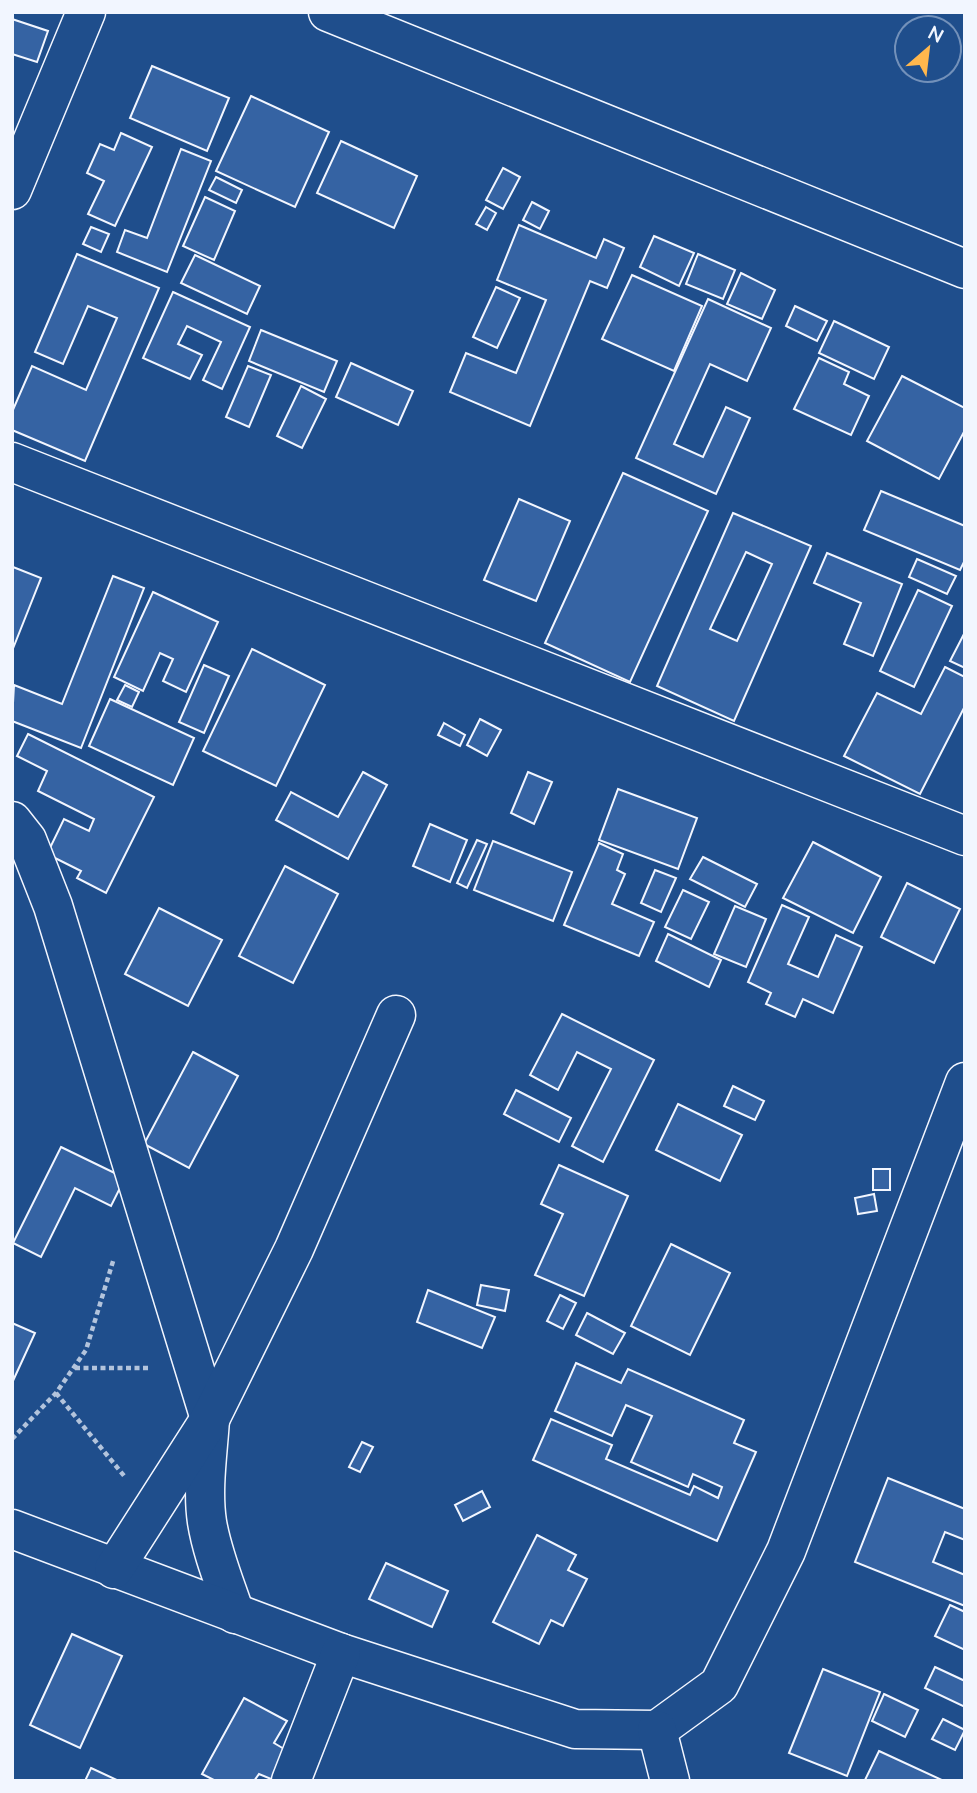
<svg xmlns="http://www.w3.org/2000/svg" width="977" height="1793" font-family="'Nunito Sans',sans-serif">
  <rect width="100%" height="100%" fill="#1f4e8c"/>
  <!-- building -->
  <g fill="#3563a3" stroke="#f2f6ff" stroke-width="2" fill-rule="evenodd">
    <path d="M12,19L48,31L37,62L12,54Z"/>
    <path d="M152,66L229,98L207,151L130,118Z"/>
    <path d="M251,96L329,132L295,207L216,171Z"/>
    <path d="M121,133L152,147L115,226L88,214L104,181L87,173L100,144L114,150Z"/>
    <path d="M341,141L417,176L394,228L317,193Z"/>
    <path d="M181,149L211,161L167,272L117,252L125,230L147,238Z"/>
    <path d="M503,168L520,177L503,209L486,200Z"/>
    <path d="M216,177L242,190L236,203L209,190Z"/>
    <path d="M205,197L235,211L214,260L183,246Z"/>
    <path d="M532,202L549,211L540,229L523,220Z"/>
    <path d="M486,207L496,213L487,230L476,224Z"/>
    <path d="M519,225L596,258L604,239L624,248L607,288L590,281L530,426L450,392L466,353L516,373L546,300L497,280Z"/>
    <path d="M91,227L109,234L101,252L83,244Z"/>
    <path d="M654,236L694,253L679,286L640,267Z"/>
    <path d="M77,254L159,288L85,461L12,430V412L32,366L86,390L117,318L88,306L63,364L35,352Z"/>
    <path d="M698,254L735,270L723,299L686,284Z"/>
    <path d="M195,255L260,286L247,314L181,283Z"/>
    <path d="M741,273L775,290L762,319L727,304Z"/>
    <path d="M632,275L702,306L674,371L602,339Z"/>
    <path d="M496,287L520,298L497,348L473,337Z"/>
    <path d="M173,292L250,327L222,389L203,380L221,342L187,326L178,344L202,355L190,379L143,358Z"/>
    <path d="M708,299L771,328L747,381L710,364L674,444L703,457L726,407L750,418L716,494L636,458Z"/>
    <path d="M795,306L827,321L817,341L786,326Z"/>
    <path d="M834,321L889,347L874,379L819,353Z"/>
    <path d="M261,330L337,361L324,392L249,361Z"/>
    <path d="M819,358L849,372L844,384L869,396L851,435L794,409Z"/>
    <path d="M351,363L413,391L398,425L336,397Z"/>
    <path d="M248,366L271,375L249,427L226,417Z"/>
    <path d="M902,376L965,408V430L939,479L867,441Z"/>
    <path d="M301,386L326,399L302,448L277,436Z"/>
    <path d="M623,473L708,511L630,682L545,643Z"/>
    <path d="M881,491L965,526V560L960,570L864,530Z"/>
    <path d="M519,499L570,521L536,601L484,580Z"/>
    <path d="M733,513L811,546L734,721L657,686ZM746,552L772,564L737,641L710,629Z"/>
    <path d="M827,553L902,584L873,656L844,644L861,603L814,583Z"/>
    <path d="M917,559L956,576L947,594L909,577Z"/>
    <path d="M13,567L41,578L12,651V568Z"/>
    <path d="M113,576L144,588L81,748L12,721L14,685L62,704Z"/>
    <path d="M918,590L952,606L914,687L880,671Z"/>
    <path d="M153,592L218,622L186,692L163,681L173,659L160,653L143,691L114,677Z"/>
    <path d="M965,632V668L950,661Z"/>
    <path d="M252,649L325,685L276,786L203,751Z"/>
    <path d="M204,665L229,676L204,733L179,722Z"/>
    <path d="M945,667L965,677V706L920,794L844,756L877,693L921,714Z"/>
    <path d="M125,685L139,692L132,707L117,700Z"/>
    <path d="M110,699L194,738L173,785L89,746Z"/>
    <path d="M480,719L501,730L487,756L467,745Z"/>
    <path d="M444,723L465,735L460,746L438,735Z"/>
    <path d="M28,734L154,797L106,893L77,878L81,871L47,854L64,819L89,831L94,819L38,791L47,771L17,756Z"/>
    <path d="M363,772L387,785L348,859L276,820L291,792L338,817Z"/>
    <path d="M528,772L552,782L534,824L511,813Z"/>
    <path d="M618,789L697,818L678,869L599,840Z"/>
    <path d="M430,824L467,840L450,882L413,866Z"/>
    <path d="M477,840L487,844L467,888L457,883Z"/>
    <path d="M493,841L572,872L553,921L474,890Z"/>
    <path d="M813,842L881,877L853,933L783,898Z"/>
    <path d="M599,843L623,854L617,870L625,874L612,904L654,922L639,956L564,925Z"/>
    <path d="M703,857L757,884L745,907L690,879Z"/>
    <path d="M285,866L338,894L293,983L239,956Z"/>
    <path d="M655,870L676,878L661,912L641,903Z"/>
    <path d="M907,883L960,909L934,963L881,937Z"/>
    <path d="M683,890L709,902L691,939L665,927Z"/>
    <path d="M782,905L809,917L788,964L818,977L836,935L862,947L833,1013L803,999L795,1017L766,1004L771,993L748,982Z"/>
    <path d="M735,906L766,919L746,967L714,954Z"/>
    <path d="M159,908L222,940L188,1006L125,974Z"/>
    <path d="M668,934L721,960L709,987L656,961Z"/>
    <path d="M562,1014L654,1060L603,1162L572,1146L611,1069L577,1052L558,1090L530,1075Z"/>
    <path d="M193,1052L238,1076L189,1168L144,1144Z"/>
    <path d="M733,1086L764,1101L755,1120L724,1106Z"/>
    <path d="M516,1090L571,1118L559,1142L504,1114Z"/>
    <path d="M678,1104L742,1135L720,1181L656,1150Z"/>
    <path d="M61,1147L125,1178L111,1206L75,1188L41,1257L13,1243Z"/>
    <path d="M559,1165L628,1196L584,1296L535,1275L563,1214L541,1204Z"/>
    <rect x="873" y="1169" width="17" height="21"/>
    <path d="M874,1194L877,1211L858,1214L855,1198Z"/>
    <path d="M671,1244L730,1273L690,1355L631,1326Z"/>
    <path d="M481,1285L509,1290L505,1311L477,1305Z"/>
    <path d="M428,1290L495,1317L482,1348L417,1322Z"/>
    <path d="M560,1295L576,1303L563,1329L547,1321Z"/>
    <path d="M587,1313L625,1333L613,1354L576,1335Z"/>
    <path d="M12,1323L35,1333L12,1383Z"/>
    <path d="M576,1363L621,1383L628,1369L744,1420L734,1443L756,1452L717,1541L533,1460L551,1419L612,1445L606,1459L690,1495L694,1486L718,1498L722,1487L693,1474L688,1487L631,1462L652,1416L626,1405L612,1436L555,1411Z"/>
    <path d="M362,1442L373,1447L360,1472L349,1467Z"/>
    <path d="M888,1478L965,1509V1540L945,1532L933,1562L965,1575V1606L855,1562Z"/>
    <path d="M482,1491L490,1507L463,1521L455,1505Z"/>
    <path d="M537,1535L576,1555L568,1570L587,1579L563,1626L551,1620L539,1644L493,1622Z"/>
    <path d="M386,1563L448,1591L432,1627L369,1599Z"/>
    <path d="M950,1605L965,1612V1650L935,1636Z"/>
    <path d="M72,1634L122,1656L80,1748L30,1725Z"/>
    <path d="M935,1667L965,1681V1707L925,1688Z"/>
    <path d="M823,1669L880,1692L847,1776L789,1753Z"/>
    <path d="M884,1694L918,1710L905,1737L872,1721Z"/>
    <path d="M244,1698L287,1721L274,1743L291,1753L276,1781L259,1774L254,1781H216L202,1774Z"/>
    <path d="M943,1719L965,1730L955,1750L932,1739Z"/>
    <path d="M879,1751L944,1781L865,1780Z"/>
    <path d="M91,1768L119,1781H85Z"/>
  </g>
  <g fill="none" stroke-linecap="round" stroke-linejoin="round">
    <defs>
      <g id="street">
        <path d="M12,190L86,12"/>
        <path d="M12,462L965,836"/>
        <path d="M12,821L27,840L53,906L210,1419C208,1452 202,1489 207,1522C212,1553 225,1584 235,1614"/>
        <path d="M12,1529L341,1653L575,1729L657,1730L719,1685L786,1551L965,1082"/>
        <path d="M114,1569L210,1419L294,1249L396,1015"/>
        <path d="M657,1730L670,1781"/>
        <path d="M291,1781L341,1653"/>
      </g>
      <path id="secondary" d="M328,12L965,269"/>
    </defs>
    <!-- street casing -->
    <use href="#street" stroke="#f2f6ff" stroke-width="41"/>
    <!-- secondary casing -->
    <use href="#secondary" stroke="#f2f6ff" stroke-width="41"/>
    <!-- path -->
    <g stroke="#b3c4dc" stroke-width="4.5" stroke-dasharray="5 3.5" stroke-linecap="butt">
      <path d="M75,1368H150"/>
      <path d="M56,1393L125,1477"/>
      <path d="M12,1439L56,1393L86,1350L114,1258"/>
    </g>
    <!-- street -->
    <use href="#street" stroke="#1f4e8c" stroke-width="38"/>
    <!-- secondary -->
    <use href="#secondary" stroke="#1f4e8c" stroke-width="38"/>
  </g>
  <!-- border -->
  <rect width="977" height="1793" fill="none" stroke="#f2f6ff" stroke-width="28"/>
  <!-- north arrow -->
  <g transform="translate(928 49) rotate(28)"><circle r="33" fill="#1f4e8c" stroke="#7391ba" stroke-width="2"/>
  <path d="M0-5L12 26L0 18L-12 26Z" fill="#ffb74d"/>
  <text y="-10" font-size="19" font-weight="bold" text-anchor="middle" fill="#f2f6ff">N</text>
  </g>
</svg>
